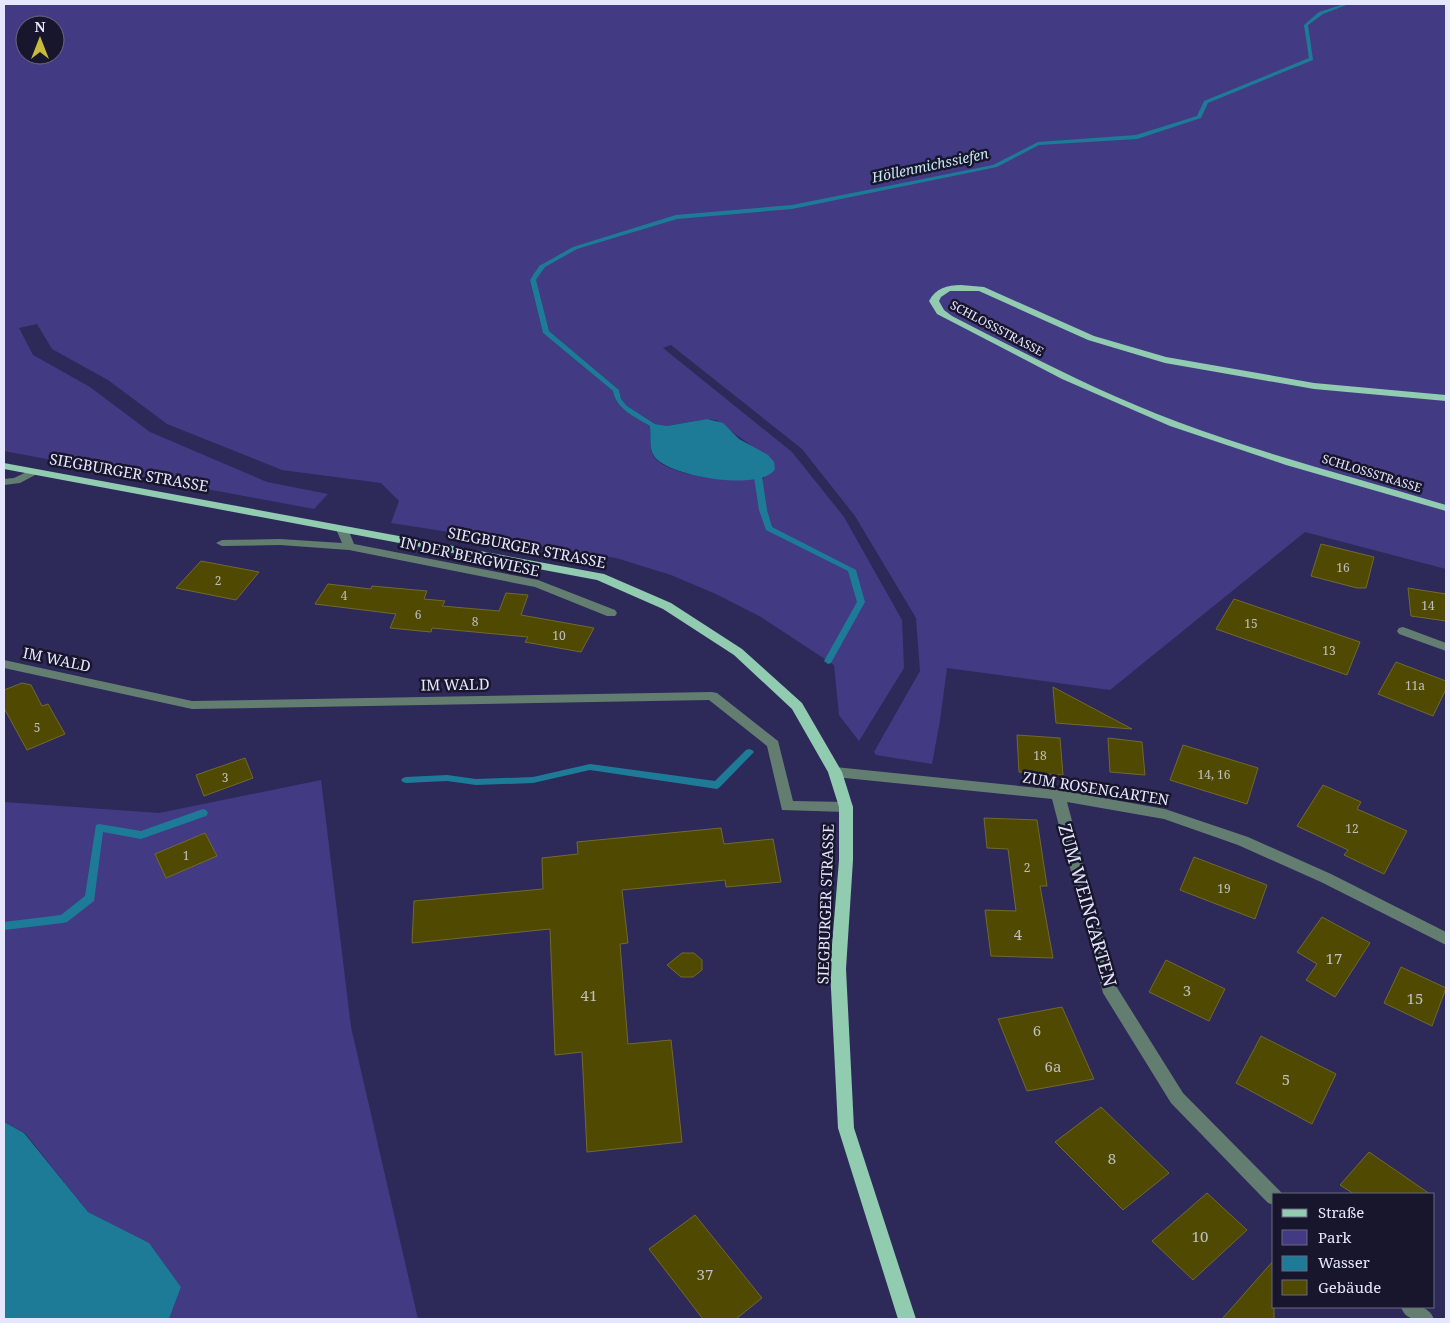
<svg xmlns="http://www.w3.org/2000/svg" width="1450" height="1323" font-family="'Noto Serif',serif">
  <rect width="100%" height="100%" fill="#2d2a5a"/>
  <!-- green -->
  <path fill="#423b84" fill-rule="evenodd" d="M4,4h1442v565l-141,-37 -195,158 -163,-22 -7,52 -8,44 -56,-9 -2,-3 46,-81 -4,-53 -61,-102 -53,-67 -131,-104 -8,3 129,104 52,65 58,103 2,48 -45,73 -20,-26 -5,-50 -73,-48 -45,-23 -45,-19 -55,-17 -225,-35 8,-22 -18,-18 -99,-13 -115,-46 -59,-44 -56,-31 -15,-25 -18,4 14,27 57,32 60,45 117,50 61,12 -14,15 -310,-58zM25,25h30v30h-30zM545,266l-10,14 14,51 70,59 2,9 6,7 28,18 12,2 40,-7 9,1 33,24 15,35c-25,2 -93,0 -110,-22 -5,-8 -3,-21 -4,-31 -14,-9 -34,-17 -37,-35l-70,-58 -13,-53z
    M321,780l30,247 67,292h-249l12,-32 -32,-43 -61,-32 -63,-79 -21,-11v-320l155,11z"/>
  <!-- water -->
  <path fill="#1d7b98" d="M540,265l5,1 -9,14 13,51 70,59 2,9 6,7 28,18 12,2 40,-7 16,4 16,16 29,16 6,7 1,7c-13,23 -107,8 -121,-13 -5,-7 -3,-20 -4,-30 -15,-9 -34,-17 -37,-35l-70,-58 -13,-53z
    M4,1122l20,11 64,79 61,31 32,44 -12,32h-165z"/>
  <g fill="none" stroke-linecap="round" stroke-linejoin="round">
    <!-- stream -->
    <path fill="#1d7b98" fill-rule="evenodd" d="M1344,4h5l-26,10 -15,11 5,35 -105,43 -7,15 -64,21 -98,6 -42,22 -205,42 -115,10 -100,30 -32,18 -7,9 -5,-1 8,-10 32,-18 103,-32 116,-10 201,-40 45,-23 98,-7 61,-19 7,-15 105,-43 -5,-33 15,-13z
      M747,470h6l9,6 5,34 5,17 84,43 9,32 -34,61 -3,1 -4,-3 33,-59 -9,-31 -82,-41 -7,-20 -5,-33 -8,-5z
      M749,749l3,1 2,2 -2,2 -32,33 -3,2 -127,-19 -57,13 -57,2 -29,-4 -41,2 -3,-1 -2,-2 2,-2 3,-1 41,-2 29,4 57,-2 57,-13 125,17 31,-31z
      M203,809l3,1 2,3 -2,3 -65,23 -38,-7 -9,69 -27,21 -4,1 -59,7v-8l57,-7 24,-19 11,-71 3,-1 42,7z"/>
  </g>
  <!-- building -->
  <path fill="#504901" stroke="#706a2b" d="M1321,544l53,13 -8,31h-9l-46,-12z
    M201,561l58,11 -23,28 -60,-12z
    M328,584l43,5 1,-3 55,5 -3,8 21,2 -3,5 57,5 7,-18 22,2 -7,20 73,13 -13,24 -56,-10 3,-5 -96,-9 -1,4 -41,-4 6,-14 -81,-10z
    M1408,588l38,6v27l-35,-5z
    M1234,599l126,43 -13,33 -131,-46z
    M1396,662l50,19v8l-13,27 -55,-22z
    M22,683l9,2 11,21 6,-2 17,30 -38,16 -23,-42v-18z
    M1053,687l79,42 -76,-6z
    M1017,735l43,3 3,37 -44,-3z
    M1108,738l34,4 3,33 -35,-3z
    M1183,745l75,23 -11,36 -77,-24z
    M245,758l8,20 -49,18 -8,-21z
    M1323,785l38,17 -4,7 50,22 -23,43 -40,-19 4,-5 -51,-24z
    M984,818l53,2 10,66h-7l13,72 -62,-2 -6,-46 31,1 -8,-62 -21,-1z
    M721,828l3,16 49,-5 8,43 -55,5 -1,-7 -103,10 6,53 -8,1 8,100 43,-4 11,102 -95,10 -5,-100 -27,3 -5,-126 -138,14 2,-42 129,-12 -1,-31 36,-4 -1,-12z
    M205,833l12,23 -51,22 -11,-24z
    M1194,857l73,28 -12,34 -75,-29z
    M1322,917l48,26 -35,54 -29,-17 11,-16 -20,-12z
    M682,953h12l8,7v10l-9,7h-12l-14,-12z
    M1166,960l59,29 -16,32 -60,-29z
    M1401,967l45,21 -14,38 -48,-23z
    M1062,1007l32,72 -67,12 -29,-72z
    M1261,1036l75,38 -24,50 -76,-41z
    M1101,1107l68,66 -46,37 -68,-68z
    M1369,1152l61,42h-76l-14,-9z
    M1207,1193l40,37 -54,50 -41,-39z
    M695,1215l67,83 -26,21h-33l-54,-70z
    M1274,1260v59h-52z"/>
  <g fill="none" stroke-linecap="round" stroke-linejoin="round">
    <!-- minor -->
    <path fill="#637e71" fill-rule="evenodd" d="M33,469l4,1 1,2 -1,2 -17,9 -16,2v-6l10,-1z
      M342,526l6,3 6,15 184,36 77,30 2,3 -2,3h-8l-72,-29 -186,-37 -69,-5 -58,1 -6,-3 6,-3 58,-1 62,4 -6,-14z
      M1403,627l43,16v8l-47,-17 -2,-3 2,-3z
      M4,660l188,41 520,-9 5,1 61,48 15,60 53,1 5,1 2,4 -2,4 -5,1 -64,-2 -15,-64 -58,-46 -517,9 -188,-41z
      M835,767l223,23 107,19 83,28 83,37 115,58v13l-125,-63 -83,-37 -74,-26 -97,-17 49,184 67,107 97,98 2,3h-8v11l-6,-2 -97,-100 -68,-110 -51,-194 -217,-22 -5,-2 -2,-3 2,-3z
      M1401,1307c14,0 27,-3 33,12 -14,1 -28,3 -33,-12z"/>
    <!-- major -->
    <path fill="#91cbb0" fill-rule="evenodd" d="M961,285l23,2 110,49 72,21 148,26 132,12v6l-132,-12 -149,-26 -77,-23 -109,-49h-29l-9,6 -2,4 5,9 8,6c74,38 148,77 226,106 88,33 179,56 268,83v6l-160,-46 -116,-39 -108,-47 -125,-65 -8,-13c7,-13 18,-16 32,-16z
      M4,463l600,111 67,29 71,46 60,54 40,69 11,35v53l-7,109 8,159 62,191h-18l-60,-191 -8,-159 9,-109v-53l-11,-35 -36,-63 -58,-54 -71,-46 -66,-29 -593,-111z"/>
  </g>
  <g text-anchor="middle" dominant-baseline="central" stroke-width="5" stroke-linejoin="round" paint-order="stroke">
    <!-- far-street labels -->
    <g font-size="12" fill="#e5e6ff" stroke="#17162c">
      <text transform="translate(997 328) rotate(28)">SCHLOSSSTRASSE</text>
      <text transform="translate(1372 473) rotate(17)">SCHLOSSSTRASSE</text>
    </g>
    <!-- number labels -->
    <g font-size="12" fill="#c0bfc0">
      <text x="1343" y="567">16</text>
      <text x="218" y="580">2</text>
      <text x="344" y="595">4</text>
      <text x="1428" y="605">14</text>
      <text x="418" y="614">6</text>
      <text x="475" y="621">8</text>
      <text x="1251" y="623">15</text>
      <text x="559" y="635">10</text>
      <text x="1329" y="650">13</text>
      <text x="1415" y="685">11a</text>
      <text x="37" y="727">5</text>
      <text x="1040" y="755">18</text>
      <text x="1214" y="774">14, 16</text>
      <text x="225" y="777">3</text>
      <text x="1352" y="828">12</text>
      <text x="186" y="855">1</text>
      <text x="1027" y="867">2</text>
      <text x="1224" y="888">19</text>
    </g>
    <!-- far-water labels -->
    <g font-size="14" font-style="italic" fill="#c7e7f3" stroke="#17162c">
      <text transform="translate(930 165) rotate(-12)">Höllenmichssiefen</text>
    </g>
    <!-- street labels -->
    <g font-size="15" fill="#e5e6ff" stroke="#17162c">
      <text transform="translate(129 472) rotate(10)">SIEGBURGER STRASSE</text>
      <text transform="translate(527 547) rotate(11)">SIEGBURGER STRASSE</text>
      <text transform="translate(470 556) rotate(12)">IN DER BERGWIESE</text>
      <text transform="translate(57 659) rotate(12)">IM WALD</text>
      <text transform="translate(455 684) rotate(-1)">IM WALD</text>
      <text transform="translate(1096 788) rotate(9)">ZUM ROSENGARTEN</text>
      <text transform="translate(825 904) rotate(-88)">SIEGBURGER STRASSE</text>
    </g>
    <!-- near-number labels -->
    <g font-size="15" fill="#c0bfc0">
      <text x="1018" y="934">4</text>
      <text x="1334" y="958">17</text>
      <text x="1187" y="990">3</text>
      <text x="589" y="995">41</text>
      <text x="1415" y="998">15</text>
      <text x="1037" y="1030">6</text>
      <text x="1053" y="1066">6a</text>
      <text x="1286" y="1079">5</text>
      <text x="1112" y="1158">8</text>
      <text x="1200" y="1236">10</text>
      <text x="705" y="1274">37</text>
    </g>
    <!-- near-street labels -->
    <g font-size="18" fill="#e5e6ff" stroke="#17162c">
      <text transform="translate(1088 905) rotate(74)">ZUM WEINGARTEN</text>
    </g>
  </g>
  <!-- border -->
  <rect width="1450" height="1323" fill="none" stroke="#e5e6ff" stroke-width="10"/>
  <!-- legend -->
  <rect x="1272" y="1193" width="162" height="115" fill="#17162c" stroke="#696980"/>
  <rect x="1282" y="1209" width="25" height="8" fill="#91cbb0" stroke="#696980"/>
  <text x="1318" y="1218" font-size="15" fill="#e5e6ff">Straße</text>
  <rect x="1282" y="1230" width="25" height="15" fill="#423b84" stroke="#696980"/>
  <text x="1318" y="1243" font-size="15" fill="#e5e6ff">Park</text>
  <rect x="1282" y="1256" width="25" height="15" fill="#1d7b98" stroke="#696980"/>
  <text x="1318" y="1268" font-size="15" fill="#e5e6ff">Wasser</text>
  <rect x="1282" y="1280" width="25" height="15" fill="#504901" stroke="#696980"/>
  <text x="1318" y="1293" font-size="15" fill="#e5e6ff">Gebäude</text>
  <!-- north arrow -->
  <g transform="translate(40 40)"><circle r="24" fill="#17162c" stroke="#696980"/>
  <path d="M0-4L9 19L0 12L-9 19Z" fill="#c7bb3b"/>
  <text y="-8" font-size="14" font-weight="bold" text-anchor="middle" fill="#e5e6ff">N</text>
  </g>
</svg>
